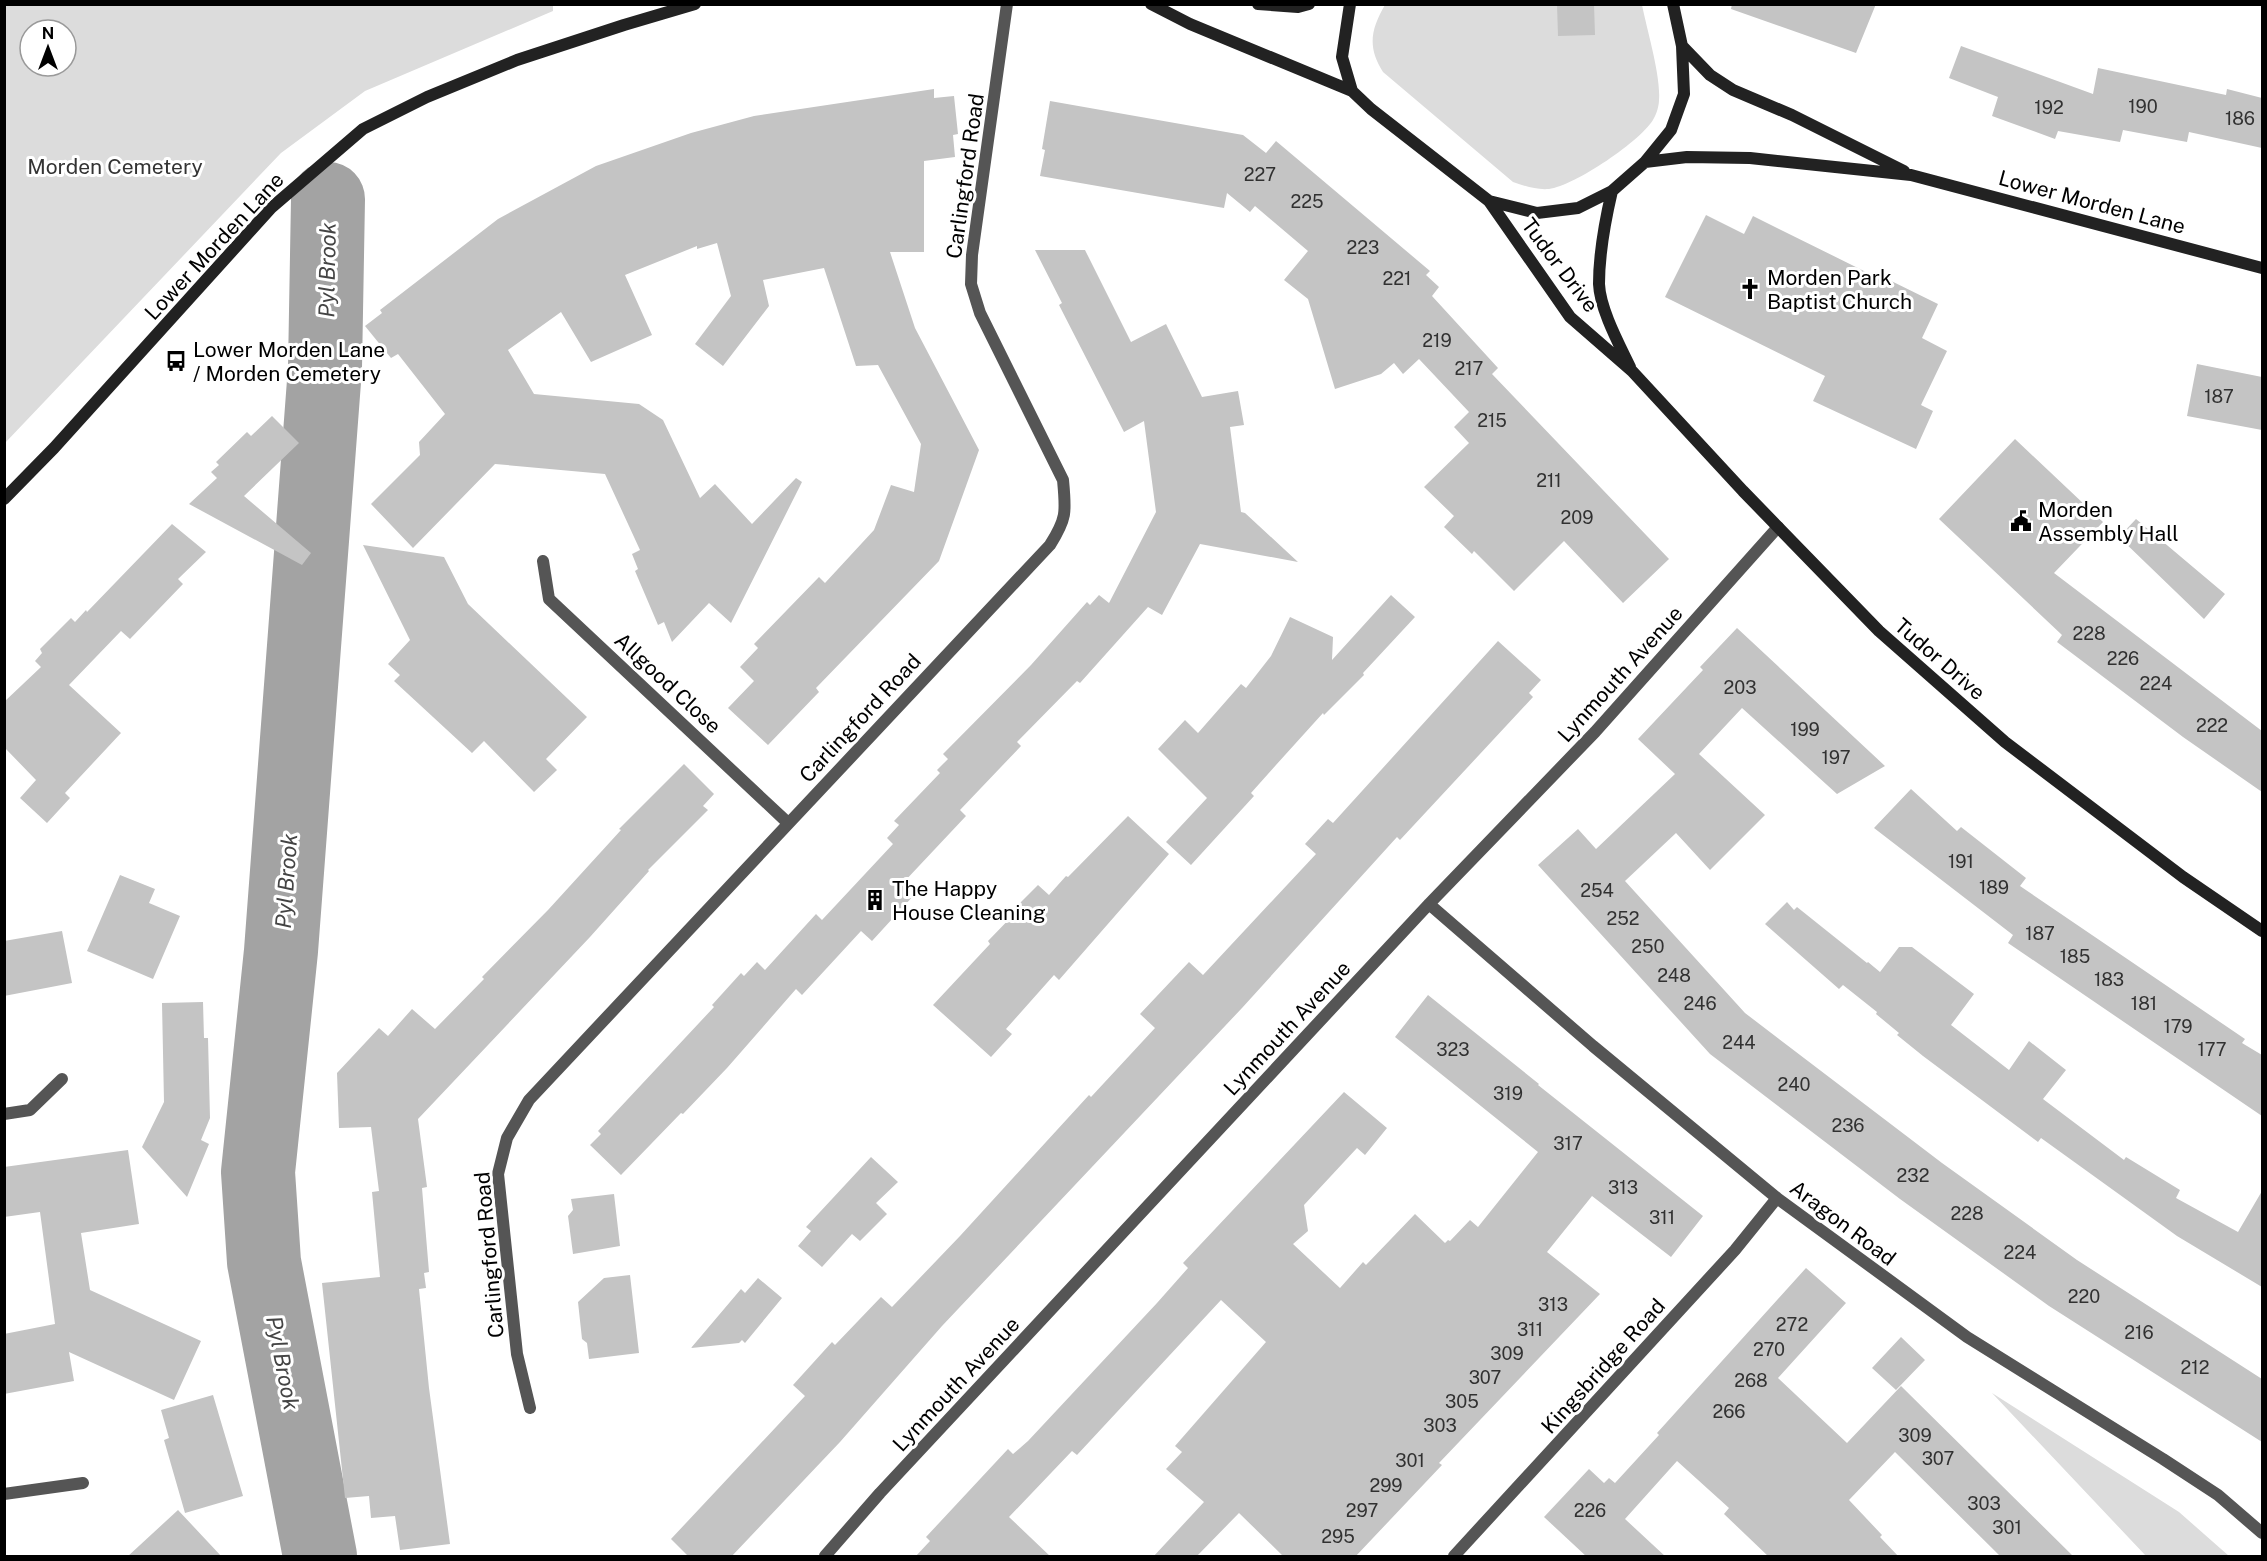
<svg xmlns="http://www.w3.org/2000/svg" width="2267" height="1561" font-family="'Public Sans',sans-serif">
  <rect width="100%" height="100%" fill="#fff"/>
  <!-- green -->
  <path fill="#dcdcdc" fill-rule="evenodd" d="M5,4h548v7l-188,80 -84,62 -276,290zM30,30h36v36h-36z
    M1385,5h257c5,25 19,71 17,95 0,5 -2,13 -5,18 -11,22 -80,68 -105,71 -13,1 -24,-3 -36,-7l-130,-110c-16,-25 -12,-43 2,-67z
    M1992,1393l187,119 50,44h-83z"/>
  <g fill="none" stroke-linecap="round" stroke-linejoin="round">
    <!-- river -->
    <path stroke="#a3a3a3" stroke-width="74" d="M320,1556l-56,-294 -6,-90 23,-221 44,-583 3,-169"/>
  </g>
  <!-- building -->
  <path fill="#c4c4c4" d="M1557,4h37l1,31 -37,1z
    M1732,4h144l-20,49 -125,-44z
    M1961,46l132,48 5,-26 128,27 1,-6 35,9v50l-73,-16 -2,10 -64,-12 -3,12 -62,-11 -3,8 -63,-23 6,-19 -49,-19z
    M934,89v9l20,-2 4,38 -5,1 2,22 -31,4v91h-34l25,76 64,122 -40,111 -123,127 3,4 -51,53 -40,-37 26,-27 -14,-14 18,-19 -4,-4 65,-67 6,6 49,-53 17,-45 23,7 7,-48 -43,-79 -22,1 -32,-98 -61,12 6,26 -46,60 -28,-22 36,-48 -14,-53 -20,6v-3l-72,29 27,60 -61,27 -30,-50 -53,38 26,44 105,10 24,16 37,78 15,-14 37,40 44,-46 6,4 -71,141 -22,-20 -37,39 -8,-20 -6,3 -23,-54 3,-2 -6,-15 8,-4 -35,-76 -110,-10 -82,84 -42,-44 49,-49 -1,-13 26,-28 -47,-60 -7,4 -26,-32 17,-13 -2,-3 118,-91 98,-53 95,-33 63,-17z
    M1050,101l193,34 23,18 10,-12 154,130 -4,4 13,12 -7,9 66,72 -6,6 177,185 -46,44 -59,-62 -50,50 -40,-40 -2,3 -28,-27 10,-11 -30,-29 45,-44 -15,-16 15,-15 -50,-53 -16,15 -9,-11 -13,11 -46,15 -27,-90 -24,-19 24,-29 -53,-45 -5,6 -23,-19 -3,15 -184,-32 5,-26 -3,-1z
    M1706,215l38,19 9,-18 121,60 1,-3 63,31 -16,34 25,13 -26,54 12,6 -17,38 -103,-48 12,-25 -160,-79z
    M1035,250h50l46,92 35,-18 36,73 36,-6 6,34 -14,2 11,85 4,1 53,49 -98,-18 -38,71 -14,-8 -68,76 -3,-2 -60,61 4,4 -61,64 6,6 -63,67 12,11 -43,47 -11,-10 -59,64 -6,-6 -69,79 -44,46 -2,-1 -60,62 -31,-30 11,-11 -3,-3 116,-124 -2,-2 29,-32 3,3 13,-14 8,8 51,-56 6,6 71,-76 -6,-6 12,-13 -5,-4 46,-48 -3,-3 11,-11 -5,-5 88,-89 56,-63 3,3 9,-10 10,8 47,-91 -12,-91 -20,11 -65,-127 3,-2z
    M2197,364l65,13v53l-75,-14z
    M272,416l27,27 -55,53 67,57 -9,12 -113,-61 28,-26 -6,-6 8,-7 -3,-3 31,-30 4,4z
    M2015,439l88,83 -49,51 208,158v61l-79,-55 -126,-95 5,-7 -123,-116z
    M2136,519l89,75 -21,25 -85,-82z
    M172,524l34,28 -28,27 5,5 -53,55 -9,-8 -52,54 52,48 -56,60 5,5 -23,25 -27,-25 16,-18 -32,-33v-45l37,-35 -6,-6 7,-8 -2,-4 31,-31 4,4 11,-12 1,2z
    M363,545l81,12 24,47 119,113 -41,42 11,11 -23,22 -50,-51 -12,12 -78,-72 6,-6 -12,-11 22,-24z
    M1391,595l24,22 -52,56 1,2 -40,40 -1,-2 -47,52 -25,28 3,3 -63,69 -25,-23 41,-44 -49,-49 27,-29 13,13 43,-49 5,4 25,-32 19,-39 43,20 -1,23z
    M1737,628l148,138 -48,28 -95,-86 -43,46 66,61 -55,55 -34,-37 -51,48 120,132 197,150 135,97 185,119v63l-213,-136 -149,-107 -190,-145 -172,-189 40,-36 18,20 79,-75 -37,-35 65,-69 -3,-3z
    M1498,641l43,39 -12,13 4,4 -133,143 -3,-3 -155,171 -300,318 -102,116 -109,115h-42l-18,-18 134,-143 -12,-11 39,-43 3,3 46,-48 11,10 68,-71 129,-141 2,2 64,-69 -15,-14 49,-52 14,13 113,-121 -11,-10 23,-25 5,4z
    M684,764l30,30 -11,12 5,4 -60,60 1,1 -59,66 -172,182 9,68 -5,1 7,84 -5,1 2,15 -7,1 10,99 21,156 -50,6 -5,-34 -24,2 -2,-22 -24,2 -23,-215 58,-6 -8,-85 7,-1 -8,-64 -32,1 -2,-55 42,-45 9,8 24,-27 23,20 49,-50 -2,-2 66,-67 73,-80 -2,-1z
    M1911,789l46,42 4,-4 65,51 -6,8 225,153 -3,4 20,12v61l-254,-173 5,-8 -139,-107z
    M1128,816l41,38 -110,126 -5,-5 -48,54 6,5 -21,23 -58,-52 57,-61 -2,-3 31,-32 -3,-2 22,-22 11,10 17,-19 2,1z
    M120,875l35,14 -6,14 31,13 -27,63 -66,-28z
    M1787,902l7,8 3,-3 70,56 1,-1 12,10 19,-25h13l62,47 -23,31 58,45 20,-29 37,29 -23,29 81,61 2,-3 54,33 -4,8 62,34 24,-41v96l-85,-51 -136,-98 -3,4 -115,-86 -26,-21 2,-2 -23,-19 1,-2 -34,-27 -4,4 -74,-65z
    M62,931l10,52 -68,13v-55z
    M1428,995l111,89 -1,1 165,131 -32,41 -79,-61 -45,56 53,42 -161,169 3,2 -87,92h-71l-45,-44 -43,44h-43l51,-55 -38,-33 16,-17 -7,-6 91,-104 -45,-42 -144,155 -5,-4 -63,66 42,40h-136l15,-16 -4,-4 82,-88 5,5 15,-13 129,-138 31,-35 -5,-5 161,-171 43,36 -22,27 -8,-7 -53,57 4,26 -15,13 47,44 23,-26 3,3 49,-51 30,29 3,-3 2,1 20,-21 8,7 60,-75 -143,-115z
    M203,1002l1,36h4l2,80 -9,22 8,4 -22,53 -45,-50 22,-45 -2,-99z
    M128,1150l11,74 -58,9 9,57 111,51 -27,59 -105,-48 5,29 -70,13v-60l51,-10 -15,-112 -36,5v-50z
    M871,1157l27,25 -22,21 11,11 -27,27 -8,-7 -30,33 -24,-21 13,-15 -5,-4z
    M614,1194l6,52 -47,8 -5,-38 5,-6 -2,-11z
    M1806,1268l40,35 -68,75 69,65 54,-57 173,171h-73l-106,-105 -46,48 33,35 -2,2 19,20h-130l-45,-43 5,-6 -52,-47 -52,58 41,38h-79l-43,-40 45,-48 15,14 5,-5 6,5 44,-48 -2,-2z
    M630,1275l9,78 -50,6 -2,-16 -5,-4 -4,-37 26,-24z
    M758,1278l24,20 -37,45 -3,-3 -3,3 -48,5 50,-59 4,4z
    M1901,1337l24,23 -29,30 -24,-22z
    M213,1395l30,101 -58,17 -21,-73 5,-2 -8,-28z
    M178,1510l44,47h-95z"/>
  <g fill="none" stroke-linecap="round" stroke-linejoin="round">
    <!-- street -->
    <path stroke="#555" stroke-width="12" d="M543,561l6,38 239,224
      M1429,904l164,142 184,152 190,139 196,122 55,36 44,38
      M4,1114l26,-4 32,-31
      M530,1408l-13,-54 -19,-180 9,-36 22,-38 521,-555c17,-27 16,-33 13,-65l-83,-167 -9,-29 1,-29 35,-251
      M4,1494l79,-11
      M825,1556l55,-63 549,-589 166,-172 183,-205
      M1454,1556l281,-306 42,-52"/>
    <!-- secondary -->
    <path stroke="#222" stroke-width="12" d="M1151,4l39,20 162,67
      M1258,4l40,3 11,-3
      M1350,4l-8,53 10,34 19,18 118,92 48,12 41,-5 34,-17 33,-29 26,-32 13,-36 -2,-48 -9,-42
      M1682,46l28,29 23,15 59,25 112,56
      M1645,162l42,-5 63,1 161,17 351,93
      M1612,191c-7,30 -13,62 -13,93 1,25 20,60 31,83
      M1489,201l81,116 62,54 111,120 136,140 126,111 178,135 79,54
      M4,499l50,-51 217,-240 92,-79 64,-32 90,-37 107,-35 71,-21"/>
  </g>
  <!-- icons -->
  <defs>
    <symbol id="church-bare" viewBox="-9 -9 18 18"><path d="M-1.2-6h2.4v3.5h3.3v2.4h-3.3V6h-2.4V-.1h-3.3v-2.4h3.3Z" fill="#000" stroke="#fff" stroke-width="2.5" paint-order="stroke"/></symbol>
    <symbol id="bus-bare" viewBox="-9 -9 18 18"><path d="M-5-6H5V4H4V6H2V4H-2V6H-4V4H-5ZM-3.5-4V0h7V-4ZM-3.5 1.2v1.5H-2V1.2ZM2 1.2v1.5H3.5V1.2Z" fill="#000" stroke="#fff" stroke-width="2.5" paint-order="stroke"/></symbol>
    <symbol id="civic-bare" viewBox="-9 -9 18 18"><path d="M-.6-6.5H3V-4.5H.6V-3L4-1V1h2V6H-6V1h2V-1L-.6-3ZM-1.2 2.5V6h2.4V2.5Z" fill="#000" stroke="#fff" stroke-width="2.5" paint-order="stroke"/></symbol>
    <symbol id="building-bare" viewBox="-9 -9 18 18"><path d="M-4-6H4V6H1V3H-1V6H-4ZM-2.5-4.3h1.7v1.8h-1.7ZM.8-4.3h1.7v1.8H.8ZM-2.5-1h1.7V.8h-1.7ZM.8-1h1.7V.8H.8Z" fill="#000" stroke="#fff" stroke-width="2.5" paint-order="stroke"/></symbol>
  </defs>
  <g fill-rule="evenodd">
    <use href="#church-bare" x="1735" y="274" width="30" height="30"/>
    <use href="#bus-bare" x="161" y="346" width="30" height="30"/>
    <use href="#civic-bare" x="2006" y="506" width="30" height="30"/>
    <use href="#building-bare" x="860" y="885" width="30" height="30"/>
  </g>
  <g text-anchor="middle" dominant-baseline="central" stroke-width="6" stroke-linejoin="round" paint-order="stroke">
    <!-- number labels -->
    <g font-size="18" fill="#313131">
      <text x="2143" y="106">190</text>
      <text x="2049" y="107">192</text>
      <text x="2240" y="118">186</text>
      <text x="1260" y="174">227</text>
      <text x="1307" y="201">225</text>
      <text x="1363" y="247">223</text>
      <text x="1397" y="278">221</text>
      <text x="1437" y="340">219</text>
      <text x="1469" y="368">217</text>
      <text x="2219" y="396">187</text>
      <text x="1492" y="420">215</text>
      <text x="1549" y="480">211</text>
      <text x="1577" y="517">209</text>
      <text x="2089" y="633">228</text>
      <text x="2123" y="658">226</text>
      <text x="2156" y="683">224</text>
      <text x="1740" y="687">203</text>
      <text x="2212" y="725">222</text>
      <text x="1805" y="729">199</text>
      <text x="1836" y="757">197</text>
      <text x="1961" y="861">191</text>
      <text x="1994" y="887">189</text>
      <text x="1597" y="890">254</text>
      <text x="1623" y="918">252</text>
      <text x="2040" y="933">187</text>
      <text x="1648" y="946">250</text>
      <text x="2075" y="956">185</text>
      <text x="1674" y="975">248</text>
      <text x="2109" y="979">183</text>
      <text x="1700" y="1003">246</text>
      <text x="2144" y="1003">181</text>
      <text x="2178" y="1026">179</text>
      <text x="1739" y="1042">244</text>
      <text x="1453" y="1049">323</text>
      <text x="2212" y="1049">177</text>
      <text x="1794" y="1084">240</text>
      <text x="1508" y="1093">319</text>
      <text x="1848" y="1125">236</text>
      <text x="1568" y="1143">317</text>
      <text x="1913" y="1175">232</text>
      <text x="1623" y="1187">313</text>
      <text x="1967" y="1213">228</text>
      <text x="1662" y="1217">311</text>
      <text x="2020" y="1252">224</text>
      <text x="2084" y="1296">220</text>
      <text x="1553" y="1304">313</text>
      <text x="1792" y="1324">272</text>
      <text x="1530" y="1329">311</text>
      <text x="2139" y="1332">216</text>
      <text x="1769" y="1349">270</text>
      <text x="1507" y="1353">309</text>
      <text x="2195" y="1367">212</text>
      <text x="1485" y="1377">307</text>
      <text x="1751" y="1380">268</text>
      <text x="1462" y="1401">305</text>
      <text x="1729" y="1411">266</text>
      <text x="1440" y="1425">303</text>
      <text x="1915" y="1435">309</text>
      <text x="1938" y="1458">307</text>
      <text x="1410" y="1460">301</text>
      <text x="1386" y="1485">299</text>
      <text x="1984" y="1503">303</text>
      <text x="1362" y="1510">297</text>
      <text x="1590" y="1510">226</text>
      <text x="2007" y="1527">301</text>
      <text x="1338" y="1536">295</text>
    </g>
    <!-- park labels -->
    <g font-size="21" fill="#333" stroke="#fff">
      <text x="115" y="166">Morden Cemetery</text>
    </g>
    <!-- street labels -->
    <g font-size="21" fill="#000" stroke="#fff">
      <text transform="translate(965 176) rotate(-82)">Carlingford Road</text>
      <text transform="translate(2092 202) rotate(15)">Lower Morden Lane</text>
      <text transform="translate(214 246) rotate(-47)">Lower Morden Lane</text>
      <text transform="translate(1560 265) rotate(53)">Tudor Drive</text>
      <text transform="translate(1940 659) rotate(41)">Tudor Drive</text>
      <text transform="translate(1620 674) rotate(-48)">Lynmouth Avenue</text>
      <text transform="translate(668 683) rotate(43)">Allgood Close</text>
      <text transform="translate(860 718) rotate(-47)">Carlingford Road</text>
      <text transform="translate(1287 1028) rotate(-47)">Lynmouth Avenue</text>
      <text transform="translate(1843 1223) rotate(37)">Aragon Road</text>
      <text transform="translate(489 1255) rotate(-95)">Carlingford Road</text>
      <text transform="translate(1603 1366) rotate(-48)">Kingsbridge Road</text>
      <text transform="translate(956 1384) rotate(-47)">Lynmouth Avenue</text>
    </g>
    <!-- poi labels -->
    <g font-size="21" fill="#000" stroke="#fff" text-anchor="start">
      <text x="1767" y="277">Morden Park<tspan x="1767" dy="24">Baptist Church</tspan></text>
      <text x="193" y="349">Lower Morden Lane<tspan x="193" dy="24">/ Morden Cemetery</tspan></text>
      <text x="2038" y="509">Morden<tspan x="2038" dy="24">Assembly Hall</tspan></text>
      <text x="892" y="888">The Happy<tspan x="892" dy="24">House Cleaning</tspan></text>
    </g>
    <!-- water labels -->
    <g font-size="22" font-style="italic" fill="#444" stroke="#fff">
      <text transform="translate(327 270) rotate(-89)">Pyl Brook</text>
      <text transform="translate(286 881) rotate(-86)">Pyl Brook</text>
      <text transform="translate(283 1363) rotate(79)">Pyl Brook</text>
    </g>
  </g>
  <!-- border -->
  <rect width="2267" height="1561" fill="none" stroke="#000000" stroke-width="12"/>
  <!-- north arrow -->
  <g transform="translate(48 48)"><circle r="28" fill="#ffffff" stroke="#999999" stroke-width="1.5"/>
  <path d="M0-4.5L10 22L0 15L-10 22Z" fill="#000000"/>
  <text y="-9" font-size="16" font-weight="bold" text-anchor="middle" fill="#000000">N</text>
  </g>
</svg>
